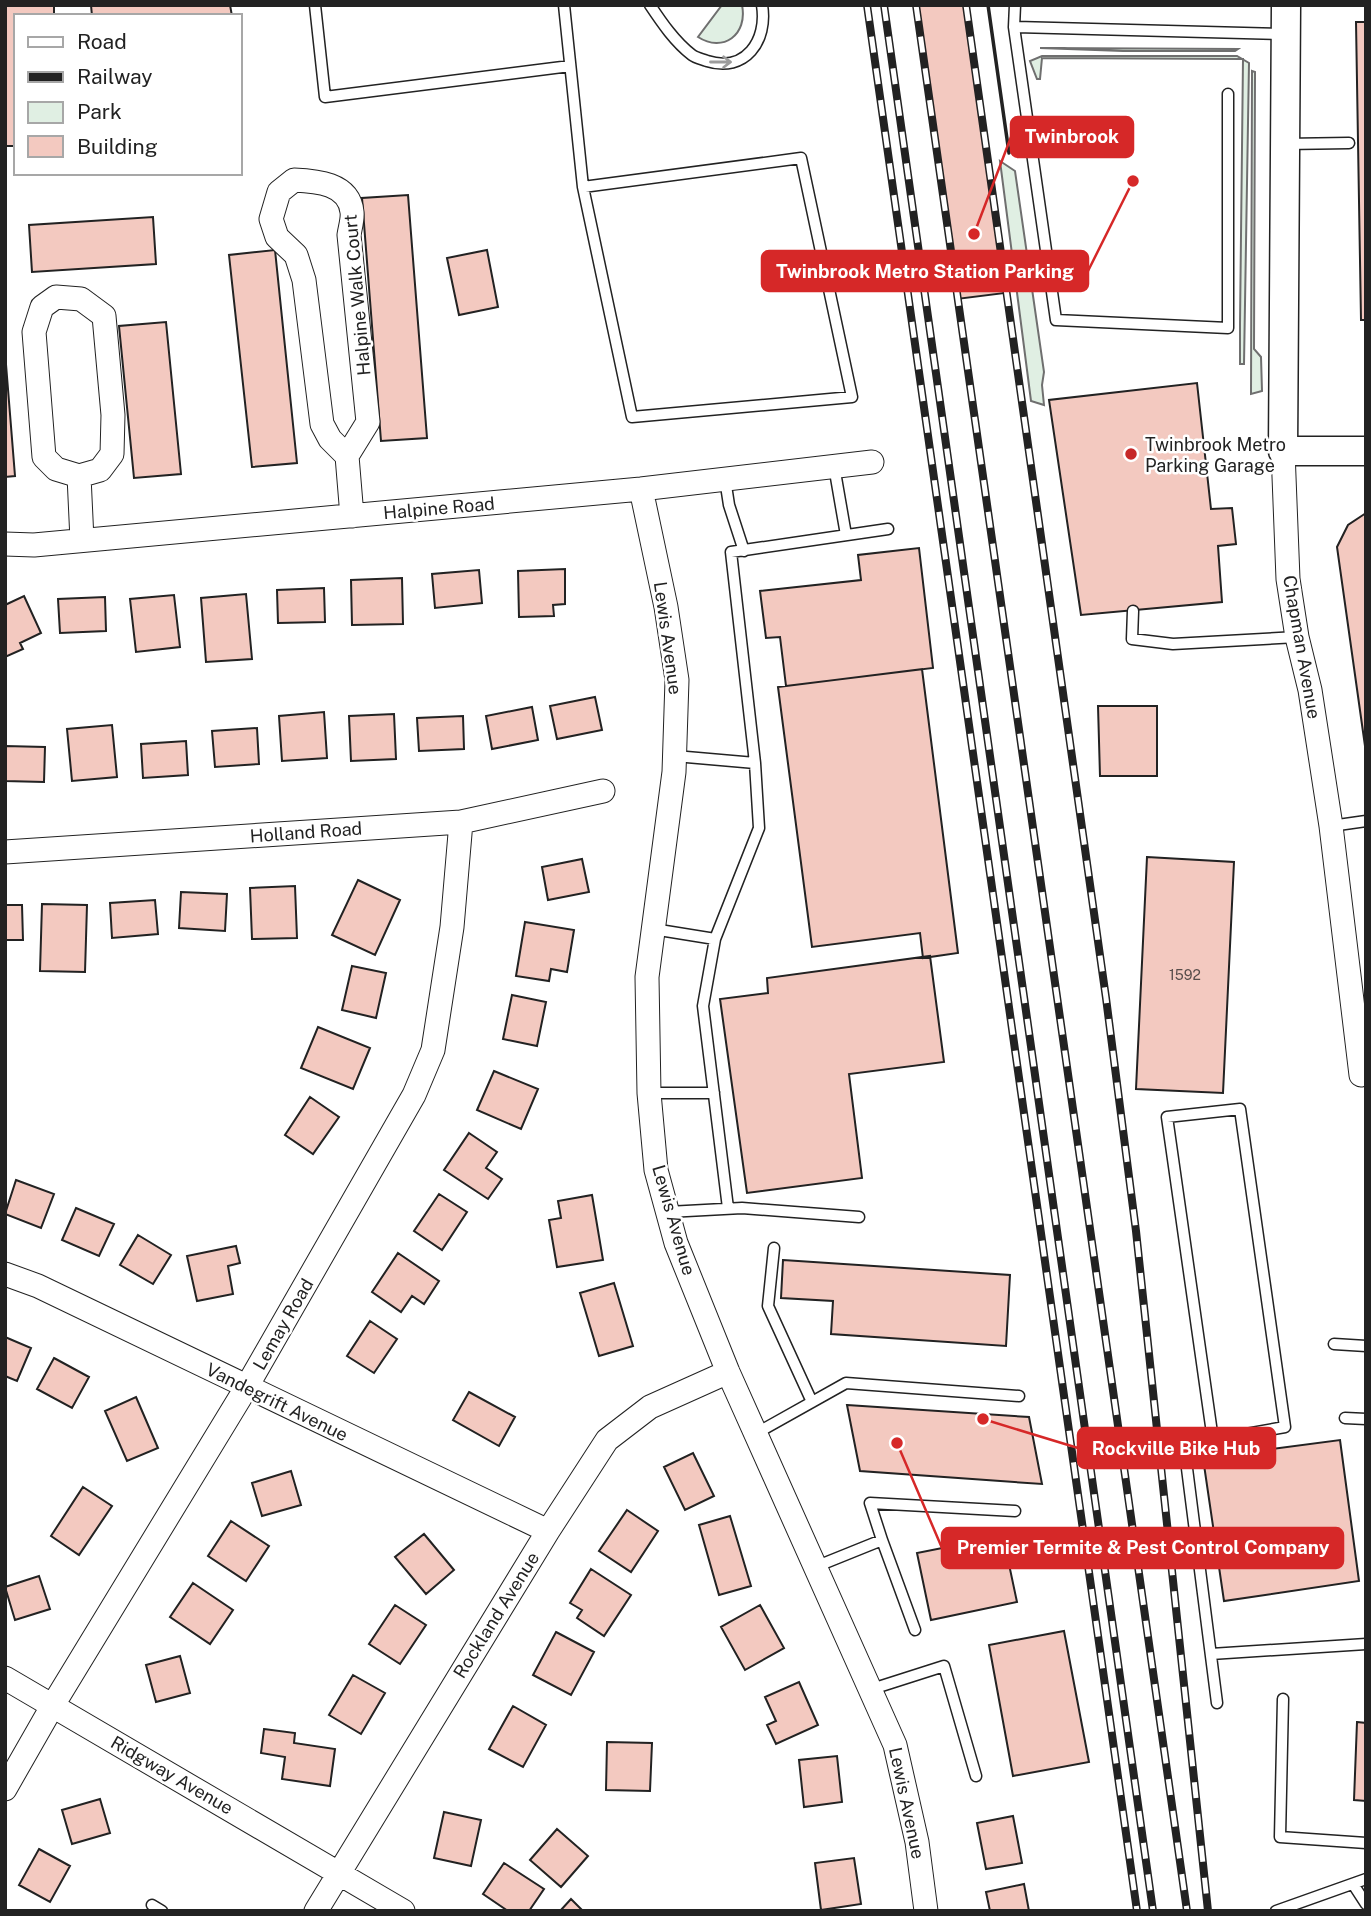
<svg xmlns="http://www.w3.org/2000/svg" width="1371" height="1916" font-family="'Public Sans',sans-serif">
  <rect width="100%" height="100%" fill="#fff"/>
  <!-- green -->
  <path fill="#e0efe3" stroke="#6f6f6f" stroke-width="2" d="M722,5h20c6,30 -19,48 -44,32z
    M1040,48l198,1 -3,2h-112z
    M1042,56h195l12,7 -5,301h-4v-40l3,-265 -201,-1 -2,21h-3l-7,-18z
    M1252,71l3,1 -1,277 7,8 1,34 -11,3z
    M1000,161l15,10 29,201 -2,13 2,20 -13,-4z"/>
  <!-- building -->
  <path fill="#f3c9c0" stroke="#222" stroke-width="2" d="M5,5h49v11h-38v130h-11z
    M91,5h139l2,11h-140z
    M916,5h49l40,288 -48,6z
    M1356,22h10v298h-5z
    M408,195l19,243 -46,3 -19,-243z
    M153,217l3,47 -124,8 -3,-47z
    M275,250l22,213 -45,4 -23,-212z
    M487,250l11,57 -39,8 -12,-57z
    M166,322l15,152 -47,4 -15,-152z
    M5,352l10,124 -10,1z
    M1197,383l14,126 21,-1 4,36 -18,2 4,56 -141,13 -32,-215z
    M1366,513v240l-29,-206 11,-22z
    M919,548l14,120 -147,18 -6,-49 -14,1 -6,-47 101,-11 -3,-25z
    M565,569v35l-12,1 1,11 -35,1 -1,-46z
    M479,570l3,33 -47,5 -3,-34z
    M402,578l1,46 -51,1 -1,-45z
    M324,588l1,34 -47,1 -1,-33z
    M246,594l6,65 -46,3 -5,-64z
    M174,595l6,52 -44,5 -6,-53z
    M24,596l17,37 -21,10 3,6 -18,8v-52z
    M105,597l1,34 -46,2 -2,-34z
    M922,669l36,284 -35,5 -3,-25 -108,14 -34,-260z
    M595,697l7,33 -45,9 -7,-33z
    M1098,706h59v70h-57z
    M532,707l6,33 -46,9 -6,-33z
    M324,712l3,46 -45,3 -3,-45z
    M394,714l2,45 -45,2 -2,-45z
    M463,716l1,33 -45,2 -2,-33z
    M112,725l5,52 -45,4 -5,-52z
    M257,728l2,36 -44,3 -3,-36z
    M186,741l2,34 -45,3 -2,-34z
    M5,746l40,1 -1,35 -39,-1z
    M1147,857l87,5 -11,231 -87,-4z
    M582,859l7,33 -41,8 -6,-33z
    M358,880l42,20 -25,55 -43,-20z
    M295,886l2,52 -45,1 -2,-51z
    M181,892l46,2 -2,37 -46,-3z
    M155,900l3,34 -46,4 -2,-35z
    M42,904l45,1 -2,67 -45,-1z
    M5,905h17l1,35h-18z
    M525,922l49,8 -7,42 -16,-3 -2,12 -33,-5z
    M930,956l14,106 -95,12 13,104 -115,15 -27,-194 48,-6 -1,-15z
    M352,966l34,7 -10,45 -34,-8z
    M512,995l34,7 -9,44 -34,-7z
    M318,1027l52,21 -17,41 -52,-21z
    M494,1071l44,18 -17,40 -44,-19z
    M310,1097l29,20 -26,37 -28,-19z
    M469,1133l28,19 -11,16 16,11 -14,20 -44,-29z
    M16,1180l38,14 -13,34 -36,-14z
    M439,1194l28,18 -25,38 -28,-19z
    M592,1195l11,65 -46,7 -8,-47 12,-2 -3,-17z
    M76,1208l38,16 -15,32 -37,-16z
    M138,1235l33,20 -18,29 -33,-19z
    M236,1246l4,17 -12,3 5,28 -36,7 -10,-45z
    M398,1253l41,28 -15,23 -12,-8 -11,16 -29,-20z
    M783,1260l227,15 -4,71 -175,-12 2,-33 -52,-3z
    M614,1283l19,63 -34,10 -19,-63z
    M370,1321l27,18 -23,34 -27,-17z
    M5,1337l26,11 -14,33 -12,-5z
    M54,1358l35,19 -17,31 -35,-19z
    M469,1392l46,25 -16,29 -46,-26z
    M136,1397l22,51 -31,13 -22,-50z
    M847,1405l182,12 13,67 -182,-13z
    M1340,1440l19,141 -135,20 -21,-143z
    M693,1453l21,43 -29,14 -21,-43z
    M291,1471l10,34 -39,11 -10,-33z
    M83,1487l29,19 -33,49 -28,-19z
    M627,1510l31,21 -27,41 -32,-21z
    M730,1516l21,70 -32,9 -20,-70z
    M231,1521l38,25 -23,35 -38,-25z
    M424,1534l30,36 -28,24 -31,-37z
    M1003,1536l14,66 -86,18 -14,-67z
    M591,1569l40,26 -27,41 -27,-18 5,-8 -12,-7z
    M39,1576l11,33 -35,11 -10,-33z
    M193,1583l40,27 -23,34 -40,-27z
    M395,1605l31,20 -26,39 -31,-20z
    M760,1605l24,43 -39,22 -24,-43z
    M1064,1631l25,131 -76,14 -24,-131z
    M556,1632l38,20 -23,43 -38,-20z
    M180,1656l10,37 -34,9 -10,-37z
    M353,1675l32,18 -24,41 -32,-19z
    M799,1682l19,43 -42,19 -9,-19 9,-4 -11,-24z
    M513,1706l33,19 -23,42 -34,-18z
    M1357,1722l9,1v78l-12,-1z
    M264,1729l31,4 -1,10 41,6 -5,37 -48,-7 3,-22 -24,-4z
    M607,1742l45,1 -2,48 -44,-1z
    M837,1756l5,46 -38,5 -5,-47z
    M100,1799l10,34 -38,11 -10,-34z
    M444,1812l37,8 -10,46 -37,-8z
    M1013,1816l9,47 -36,6 -9,-46z
    M557,1829l31,27 -27,31 -31,-27z
    M39,1849l31,17 -20,36 -31,-17z
    M854,1858l7,46 -40,6 -6,-47z
    M504,1863l40,26 -15,22h-21l-25,-17z
    M1024,1884l5,27h-39l-4,-19z
    M571,1899l12,12h-23z"/>
  <g fill="none" stroke-linecap="round" stroke-linejoin="round">
    <defs>
      <path id="service" d="M315,5l10,92 245,-31
        M564,5l19,182 49,230 220,-20 -51,-239 -218,29
        M650,5c12,18 25,37 42,50 4,3 10,4 15,6 38,12 61,-20 55,-56
        M1015,5l-1,22 42,293 172,8v-234
        M1014,27l270,7
        M1285,144l64,-1
        M834,466l12,69
        M725,479l4,26 15,46
        M1133,611l-1,28 41,5 124,-7
        M675,756l80,7 4,65 -44,111
        M755,763l-24,-211 157,-23
        M1331,826l35,-5
        M653,929l62,10 -12,67 25,202
        M649,1093h65
        M668,1212l74,-4 117,9
        M774,1248l-6,58 44,96
        M1334,1344l32,2
        M1345,1418l21,1
        M755,1434l91,-51 173,13
        M1213,1440l-46,-323 73,-8 45,318 -101,18 33,258
        M882,1540l-12,-37 145,8
        M815,1567l67,-27 33,90
        M1211,1654l155,-10
        M872,1689l72,-23 32,110
        M1283,1699l-3,138 86,6
        M1353,1884l13,20
        M152,1905l10,6
        M1276,1911l90,-32"/>
      <path id="minor" d="M1283,451l5,128 9,58 13,53 21,136 30,249
        M347,456l-17,-17 -8,-15 -18,-144 -8,-25 -19,-18 -6,-18 8,-27 15,-12c22,1 55,3 58,32 1,7 -2,16 -3,23l19,187 -21,34 5,60
        M79,476l-23,-7 -12,-12 -10,-125 8,-25 14,-10 25,2 23,17 9,99 -1,39 -12,16 -21,6 3,64
        M641,489l25,118 11,73 -3,92 -27,205 2,116 7,77 20,73 52,129 167,373 22,97 9,69
        M5,544l29,1 607,-56 231,-27
        M5,852l456,-30 142,-31
        M5,1274l33,12 510,245
        M5,1678l398,233
        M5,1789l48,-84 193,-317 168,-293 19,-45 19,-123 9,-105
        M316,1911l232,-380 59,-91 43,-33 78,-35"/>
      <path id="tertiary" d="M1286,5l-3,446h83"/>
    </defs>
    <!-- service casing -->
    <use href="#service" stroke="#222" stroke-width="13"/>
    <!-- minor casing -->
    <use href="#minor" stroke="#222" stroke-width="25"/>
    <!-- tertiary casing -->
    <use href="#tertiary" stroke="#222" stroke-width="31"/>
    <!-- service -->
    <use href="#service" stroke="#fff" stroke-width="10"/>
    <!-- minor -->
    <use href="#minor" stroke="#fff" stroke-width="23"/>
    <!-- tertiary -->
    <use href="#tertiary" stroke="#fff" stroke-width="28"/>
    <defs>
      <path id="rail" d="M867,5l270,1906
        M884,5l269,1906
        M916,5l271,1906
        M966,5l140,993 30,233 72,680"/>
    </defs>
    <!-- rail casing -->
    <use href="#rail" stroke="#222" stroke-width="8"/>
    <!-- rail -->
    <use href="#rail" stroke="#fff" stroke-width="5" stroke-dasharray="16" stroke-linecap="butt"/>
    <!-- wall -->
    <path stroke="#222" stroke-width="3.5" d="M988,5l21,148"/>
  </g>
  <!-- one-way arrows -->
  <defs><path id="oneway-shaft" d="M-6 0H5M1.5-3L5.5 0L1.5 3" fill="none" stroke-width="1.6" stroke-linecap="round" stroke-linejoin="round" transform="scale(1.75)"/></defs>
  <use stroke="#9c9c9c" href="#oneway-shaft" transform="translate(721 62)"/>
  <!-- markers -->
  <circle fill="#c62828" stroke="#fff" stroke-width="2.5" cx="1131" cy="454" r="7"/>
  <g text-anchor="middle" dominant-baseline="central" stroke-width="5" stroke-linejoin="round" paint-order="stroke">
    <!-- number labels -->
    <g font-size="14" fill="#564c4a">
      <text x="1185" y="975">1592</text>
    </g>
    <!-- street labels -->
    <g font-size="18" fill="#222" stroke="#fff">
      <text transform="translate(357 295) rotate(-95)">Halpine Walk Court</text>
      <text transform="translate(439 508) rotate(-5)">Halpine Road</text>
      <text transform="translate(668 638) rotate(82)">Lewis Avenue</text>
      <text transform="translate(1302 647) rotate(80)">Chapman Avenue</text>
      <text transform="translate(306 832) rotate(-4)">Holland Road</text>
      <text transform="translate(674 1220) rotate(74)">Lewis Avenue</text>
      <text transform="translate(283 1324) rotate(-60)">Lemay Road</text>
      <text transform="translate(277 1402) rotate(26)">Vandegrift Avenue</text>
      <text transform="translate(496 1615) rotate(-58)">Rockland Avenue</text>
      <text transform="translate(172 1775) rotate(30)">Ridgway Avenue</text>
      <text transform="translate(907 1803) rotate(78)">Lewis Avenue</text>
    </g>
    <!-- poi labels -->
    <g font-size="18" fill="#222" stroke="#fff" text-anchor="start">
      <text x="1145" y="444">Twinbrook Metro<tspan x="1145" dy="21">Parking Garage</tspan></text>
    </g>
  </g>
  <!-- callouts -->
  <path fill="none" stroke="#d62828" stroke-width="2.5" d="M974 234L1011 137M1133 181L1088 271M983 1419L1078 1448M897 1443L942 1548"/>
  <g fill="#d62828" stroke="#fff" stroke-width="2.5">
    <circle cx="974" cy="234" r="7"/>
    <circle cx="1133" cy="181" r="7"/>
    <circle cx="983" cy="1419" r="7"/>
    <circle cx="897" cy="1443" r="7"/>
  </g>
  <g fill="#d62828" stroke="#d62828" stroke-width="2.5">
    <rect x="1011" y="117" width="122" height="40" rx="7"/>
    <rect x="762" y="251" width="326" height="40" rx="7"/>
    <rect x="1078" y="1428" width="197" height="40" rx="7"/>
    <rect x="942" y="1528" width="401" height="40" rx="7"/>
  </g>
  <g font-size="19" text-anchor="middle" font-weight="bold" fill="#fff">
    <text x="1072" y="143">Twinbrook</text>
    <text x="925" y="278">Twinbrook Metro Station Parking</text>
    <text x="1176" y="1455">Rockville Bike Hub</text>
    <text x="1143" y="1554">Premier Termite &amp; Pest Control Company</text>
  </g>
  <!-- border -->
  <rect width="1371" height="1916" fill="none" stroke="#222222" stroke-width="14"/>
  <!-- legend -->
  <rect x="14" y="14" width="228" height="161" fill="#ffffff" stroke="#a7a7a7" stroke-width="2"/>
  <rect x="28" y="37" width="35" height="10" fill="#ffffff" stroke="#a7a7a7" stroke-width="2"/>
  <text x="77" y="49" font-size="21" fill="#222222">Road</text>
  <rect x="28" y="72" width="35" height="10" fill="#222222" stroke="#a7a7a7" stroke-width="2"/>
  <text x="77" y="84" font-size="21" fill="#222222">Railway</text>
  <rect x="28" y="102" width="35" height="21" fill="#e0efe3" stroke="#a7a7a7" stroke-width="2"/>
  <text x="77" y="119" font-size="21" fill="#222222">Park</text>
  <rect x="28" y="136" width="35" height="21" fill="#f3c9c0" stroke="#a7a7a7" stroke-width="2"/>
  <text x="77" y="154" font-size="21" fill="#222222">Building</text>
</svg>
